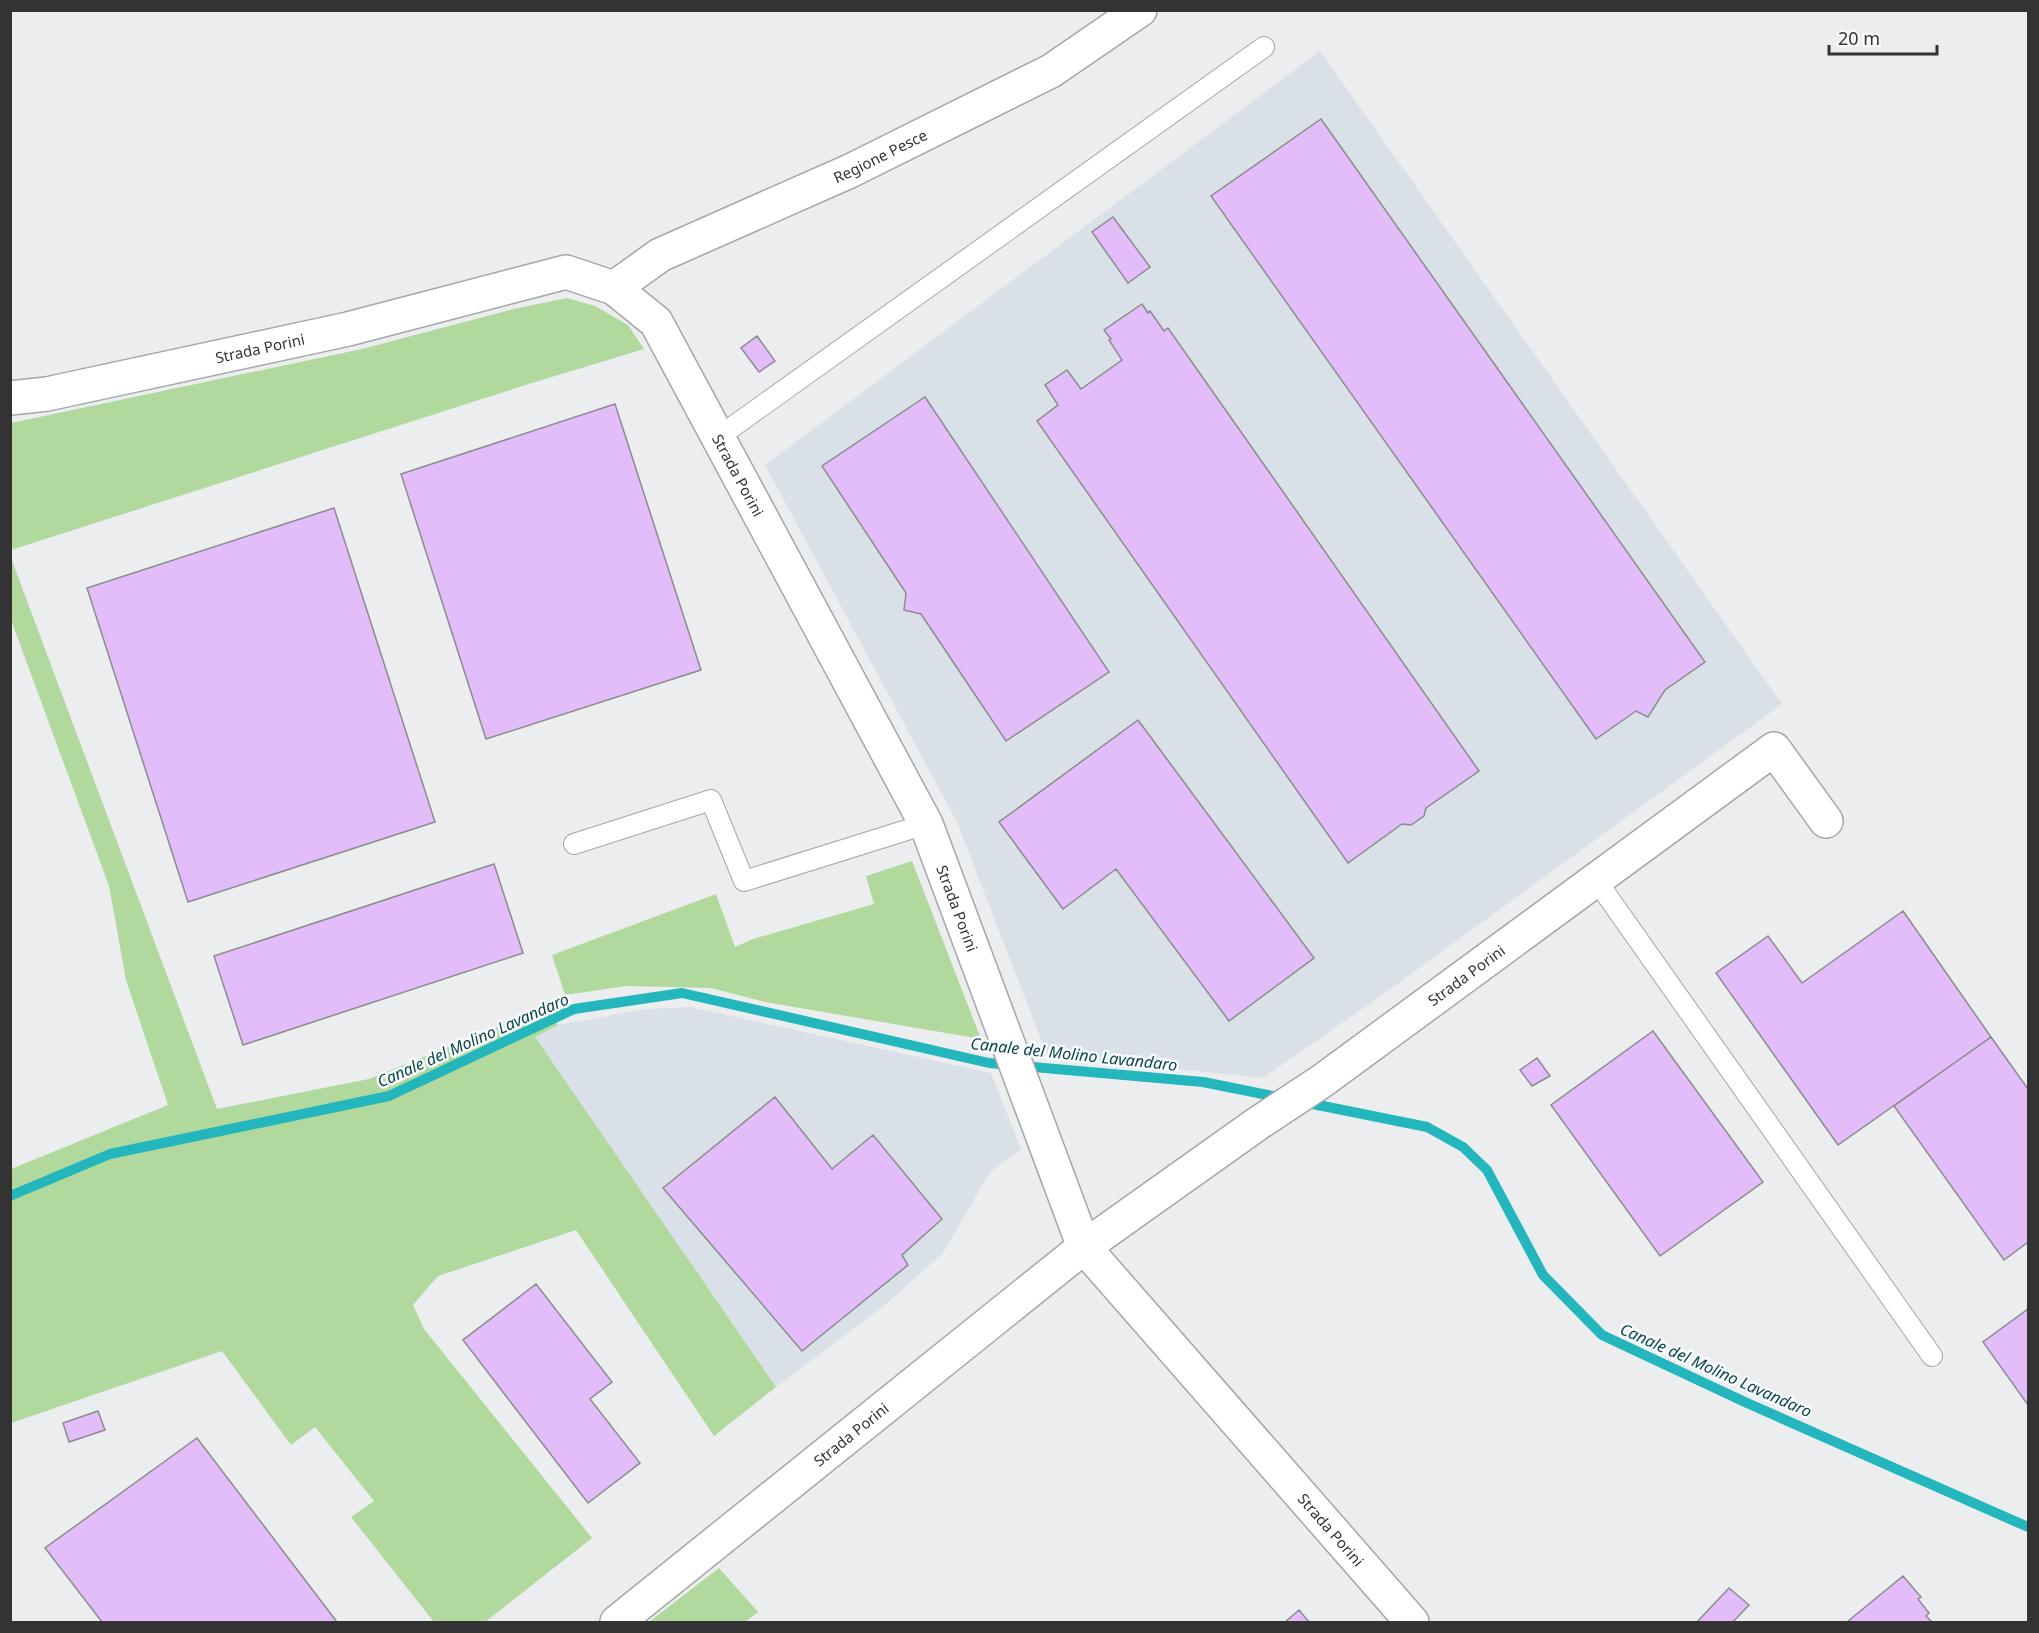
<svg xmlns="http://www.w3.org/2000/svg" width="2039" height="1633" font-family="'Noto Sans',sans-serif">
  <rect width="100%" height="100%" fill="#ebedef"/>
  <!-- built -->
  <path fill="#d9e0e8" d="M1320,51l462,653 -400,291 -119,83 -216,-23 -90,-233 -192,-357z
    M690,1007l301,66 30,76 -31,23 -47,81 -58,52 -109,82 -242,-350 24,-12 88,-16z"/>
  <!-- green -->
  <path fill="#b2d99d" d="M567,298l28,8 33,19 16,24 -112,34 -521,167v-127l351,-74 152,-40z
    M11,558l206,551 152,-30 176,-71 13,17 -23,12 241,350 -62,49 -138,-206 -138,46 -25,29 11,24 168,209 -107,84h-51l-83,-105 23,-16 -59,-74 -24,18 -69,-94 -211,72v-254l157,-64 -42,-125 -17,-94 -98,-266z
    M912,861l69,178 -216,-37 -54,-14 -84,-2 -62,9 -13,-40 164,-61 19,53 18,-8 121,-35 -8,-28z
    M719,1568l39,44 -13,10h-96z"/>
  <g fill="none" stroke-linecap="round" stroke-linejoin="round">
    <!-- stream -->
    <path stroke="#23b6bc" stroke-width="10" d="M1303,1102l124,25 36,20 24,23 56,105 59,60 145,68 281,124
      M10,1196l100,-42 279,-58 185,-87 108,-16 307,70 214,19 79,16"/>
  </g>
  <!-- building -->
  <path fill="#e2bdf9" stroke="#8c8b8d" stroke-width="1.5" d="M1321,119l384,543 -40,28 -17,27 -12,-6 -40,28 -385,-543z
    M1113,217l37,50 -22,16 -36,-51z
    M1142,304l6,9 2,-2 14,20 4,-3 311,443 -53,37 -2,8 -13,9 -9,-1 -54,39 -311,-442 21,-16 -13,-20 22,-15 14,19 41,-29 -13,-20 2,-1 -7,-9z
    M757,336l18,25 -16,11 -18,-24z
    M925,397l184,275 -103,69 -85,-127 -17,-4 2,-17 -84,-127z
    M615,404l86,266 -215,69 -85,-265z
    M334,508l101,314 -247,80 -101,-314z
    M1138,720l176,238 -85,63 -113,-152 -53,40 -64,-87z
    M494,864l29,89 -280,92 -29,-89z
    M1903,911l88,126 -153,108 -122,-172 52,-37 34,47z
    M1653,1031l110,151 -103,74 -109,-151z
    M1991,1037l37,52v153l-24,18 -110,-154z
    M1537,1058l13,18 -18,10 -12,-16z
    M775,1097l57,72 41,-34 69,84 -40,36 6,10 -106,86 -139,-163z
    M536,1284l76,98 -22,17 50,64 -52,40 -125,-163z
    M2028,1309v96l-45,-63z
    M98,1411l7,19 -36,12 -6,-19z
    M197,1438l140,184h-235l-57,-74z
    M1903,1576l18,21 -3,2 11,14 -3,3 6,6h-85z
    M1729,1588l20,17 -16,17h-36z
    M1299,1610l10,12h-24z"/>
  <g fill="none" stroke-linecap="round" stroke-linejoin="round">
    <defs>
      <path id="lane" d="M717,438l547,-391
        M574,844l137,-44 33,81 182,-57
        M1596,880l336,476"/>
      <g id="street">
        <path id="s1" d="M614,288l46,-33 190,-84 201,-100 89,-61"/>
        <path id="s2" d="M10,398l37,-4 301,-65 218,-57 48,16 42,34 270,502 158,423 328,375"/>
        <path id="s3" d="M617,1622l467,-375 173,-123 65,-43 452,-332 52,72"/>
      </g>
    </defs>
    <!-- lane casing -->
    <use href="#lane" stroke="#a5a6a8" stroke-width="22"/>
    <!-- street casing -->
    <use href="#street" stroke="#a5a6a8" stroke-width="36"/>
    <!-- lane -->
    <use href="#lane" stroke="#fff" stroke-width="20"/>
    <!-- street -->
    <use href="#street" stroke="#fff" stroke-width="33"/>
  </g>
  <g text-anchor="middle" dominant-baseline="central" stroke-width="5" stroke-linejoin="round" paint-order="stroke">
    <!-- street labels -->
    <g font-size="15" fill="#333334" stroke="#f9fbfd">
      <text stroke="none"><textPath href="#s1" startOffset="298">Regione Pesce</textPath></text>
      <text stroke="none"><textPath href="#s2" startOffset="255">Strada Porini</textPath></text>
      <text stroke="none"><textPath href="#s2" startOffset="849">Strada Porini</textPath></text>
      <text stroke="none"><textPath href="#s2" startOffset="1335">Strada Porini</textPath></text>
      <text stroke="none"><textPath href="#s3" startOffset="1068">Strada Porini</textPath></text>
      <text stroke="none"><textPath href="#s3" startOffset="300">Strada Porini</textPath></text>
      <text stroke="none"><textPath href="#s2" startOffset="2072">Strada Porini</textPath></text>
    </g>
    <!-- water labels -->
    <g font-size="16" font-style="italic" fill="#094649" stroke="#f9fbfd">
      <text transform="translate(473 1040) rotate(-24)">Canale del Molino Lavandaro</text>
      <text transform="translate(1074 1054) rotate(6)">Canale del Molino Lavandaro</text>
      <text transform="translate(1716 1370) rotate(24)">Canale del Molino Lavandaro</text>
    </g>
  </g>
  <!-- border -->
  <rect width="2039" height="1633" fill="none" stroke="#333334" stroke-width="24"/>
  <!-- scale -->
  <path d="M1829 45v9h108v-9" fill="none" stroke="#333334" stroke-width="3"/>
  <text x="1838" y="45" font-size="18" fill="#333334" stroke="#f9fbfd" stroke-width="4.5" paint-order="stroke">20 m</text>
</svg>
